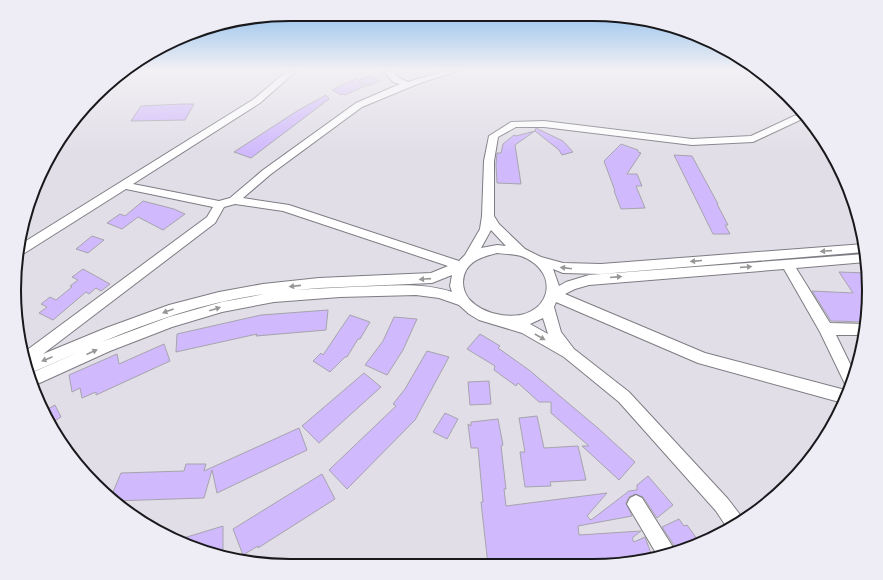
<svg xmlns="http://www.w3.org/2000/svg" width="883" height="580" font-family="'PT Serif',serif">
  <rect width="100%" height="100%" fill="#e1dee7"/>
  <!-- building -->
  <path fill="#d0b9fd" stroke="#a6a4ac" d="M370,76l10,5 -12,5 -9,-6z
    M357,78l3,5 5,3 -20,9 -2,-1 -2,1 -9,-5z
    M326,95l3,4 -78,59 -17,-6 63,-41z
    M182,104h12l-9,16 -54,1 10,-15z
    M536,128l27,13 10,11 -11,3 -3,-5 -24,-19 -20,14 6,39 -24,-1 -1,-18 1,-12h4l2,-9 11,-9 2,1 19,-5z
    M621,144l17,6v2l3,1 -14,21h10l5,12h-6l9,22 -24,1 -7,-18h1l-11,-30z
    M674,155l18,1 26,48h-1l11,21h-3l5,9h-17z
    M143,201l31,8 11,5 -22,16 -25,-13 -16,12 -15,-6 13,-9 5,2z
    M92,236l12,4 -16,13 -12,-4z
    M83,269l27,15 -9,7 -5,-3 -7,6 -3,-2 -33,28 -14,-7 8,-6 -6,-3 9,-7 6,3 16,-13 -2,-1 8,-6 -6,-3z
    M839,272l29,1 -1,49 -36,-1 -19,-30 41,2z
    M328,310l-2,20 -70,6 1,-2 -81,18 1,-18 84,-19z
    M350,315l20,7 -10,17h-2l-11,18h-2l-15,15 -17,-11 8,-8 2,2z
    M394,317l23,2 -14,31 -16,25 -22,-10 18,-24z
    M480,334l20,12 -2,2 31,22 70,59 36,33 -16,18 -37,-34h7l-38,-33v-11h-12l-21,-19 -2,3 -22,-16 1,-4 -28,-17z
    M164,344l6,17 -74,34v-3l-14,6 -2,-10 -8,4 -3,-17 48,-21 2,10z
    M427,351l22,6 -34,63 -68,69 -18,-19 67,-64 -3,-2 12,-15z
    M364,373l17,14 -62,56 -17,-17z
    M489,381l2,23 -21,1 -2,-23z
    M55,405l6,12 -12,7 -5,-13z
    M445,413l13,6 -11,20 -14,-7z
    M537,416l7,32 34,-2 8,34 -36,2 1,4 -26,1 -5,-35h5l-6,-34z
    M498,419l5,26 -2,1 5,43h-2l2,17 101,-13 -20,23 4,4 38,-29 8,-1v-5l11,-9 25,29 -16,13 -14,-21 -8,-3 -6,3 -3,6 6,13 -54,10 1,9 62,-4 -9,7 2,4 11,-5 8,22 -42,6h-123l-7,-63h2l-5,-54h-7l-3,-24 3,2v-4z
    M299,428l8,22 -90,43 -5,-23 -8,28 -91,3 -3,-2 11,-26 63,-2 2,-7h20l-2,7z
    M322,474l13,25 -77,49v-2l-15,9 -10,-26z
    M679,519l5,7 3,-1 13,18 -22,8 -16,-24z
    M223,526v28l-46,-14z"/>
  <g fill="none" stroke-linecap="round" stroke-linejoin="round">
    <defs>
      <path id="minor" d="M287,71h9l-36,32 -127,81 86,17 11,-3 33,-28 93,-67 44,-19 -7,-2 -9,-11h9l6,7 9,4 36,-11h14l-38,12 -58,24 -91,67 -28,24 46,7 170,56 6,-6 15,-26 2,-13 2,-55 5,-25 22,-14 33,-1 148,18 59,-3 43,-20 10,-2 4,4 -8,2 -47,22 -61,3 -148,-18h-28l-18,10 -4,24v55l5,8 26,25 16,8 22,6 38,1 263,-20v8l-263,22 -38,-1 -10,-4 6,17 7,-4 23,-7 276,-21 1,8 -70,6 34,55 37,1 -2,11h-29l19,39 -5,15 -3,-1 -27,-56 -36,-63 -195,16 -14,4 -10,5 140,59 144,38 -6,12 -145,-40 -142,-61 -2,5 7,25 13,17 55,43 99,107 16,21 -16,9 -12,-18 -97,-109 -55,-45 -42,-24 -43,-13 -10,-6 -10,-9 -20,-7 -23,-3 -76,2 -66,5 -52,10 -50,15 -62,24 -77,35 -4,-12 52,-23 -53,23 -5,-13v-8l184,-136 6,-10 -87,-18 -103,65 -4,1 2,-11 233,-145zM235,204l48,7 165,55 -17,7 -112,5 -56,6 -44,8 -50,13 -63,23 -63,26 172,-131 9,-16zM491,230l15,16 -9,-1 -16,3zM497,253c8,1 17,1 24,3 43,16 29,67 -20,59 -12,-2 -24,-7 -32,-16 -4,-5 -6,-11 -6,-17 1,-20 18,-25 34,-29zM452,275l-2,11 2,6c-24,-8 -49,-7 -74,-6 -28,1 -55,2 -83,4l24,-2 113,-5zM265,294l-43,8 -53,15 -67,25c52,-22 107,-41 163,-48zM543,318l5,16 -18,-10z
        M636,495l6,3 34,54 -17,6 -32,-54 3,-6z"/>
    </defs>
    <!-- minor casing -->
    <use href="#minor" stroke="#7e7c83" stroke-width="2"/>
    <!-- minor -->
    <use href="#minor" fill="#fff" fill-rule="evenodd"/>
  </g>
  <!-- one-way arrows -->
  <defs><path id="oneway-solid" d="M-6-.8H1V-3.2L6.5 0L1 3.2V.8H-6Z"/></defs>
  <g fill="#989798">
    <use href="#oneway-solid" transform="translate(826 251) rotate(176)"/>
    <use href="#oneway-solid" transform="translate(696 261) rotate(175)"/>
    <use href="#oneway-solid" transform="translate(746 267) rotate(-4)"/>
    <use href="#oneway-solid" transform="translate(566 268) rotate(-173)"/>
    <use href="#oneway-solid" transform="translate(616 277) rotate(-5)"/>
    <use href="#oneway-solid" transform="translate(425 279) rotate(176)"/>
    <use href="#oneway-solid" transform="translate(295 286) rotate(174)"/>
    <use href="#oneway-solid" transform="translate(215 309) rotate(-17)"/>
    <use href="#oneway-solid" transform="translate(168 311) rotate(160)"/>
    <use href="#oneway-solid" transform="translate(540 337) rotate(30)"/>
    <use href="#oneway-solid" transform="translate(92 352) rotate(-24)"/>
    <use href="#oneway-solid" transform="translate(47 359) rotate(157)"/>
  </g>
  <!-- sky -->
  <linearGradient id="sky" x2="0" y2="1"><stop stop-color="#8abcec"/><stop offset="0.46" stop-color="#f2f0f4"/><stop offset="1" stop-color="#f2f0f4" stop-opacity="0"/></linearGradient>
  <rect width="883" height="153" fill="url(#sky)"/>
  <!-- crop -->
  <path d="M0 0H883V580H0ZM290 21H593A269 269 0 0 1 862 290V290A269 269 0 0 1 593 559H290A269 269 0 0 1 21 290V290A269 269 0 0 1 290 21Z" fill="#eeecf4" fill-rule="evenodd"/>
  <path fill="none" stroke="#19181b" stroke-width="2" d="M290 21H593A269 269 0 0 1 862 290V290A269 269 0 0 1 593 559H290A269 269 0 0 1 21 290V290A269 269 0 0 1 290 21Z"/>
</svg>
